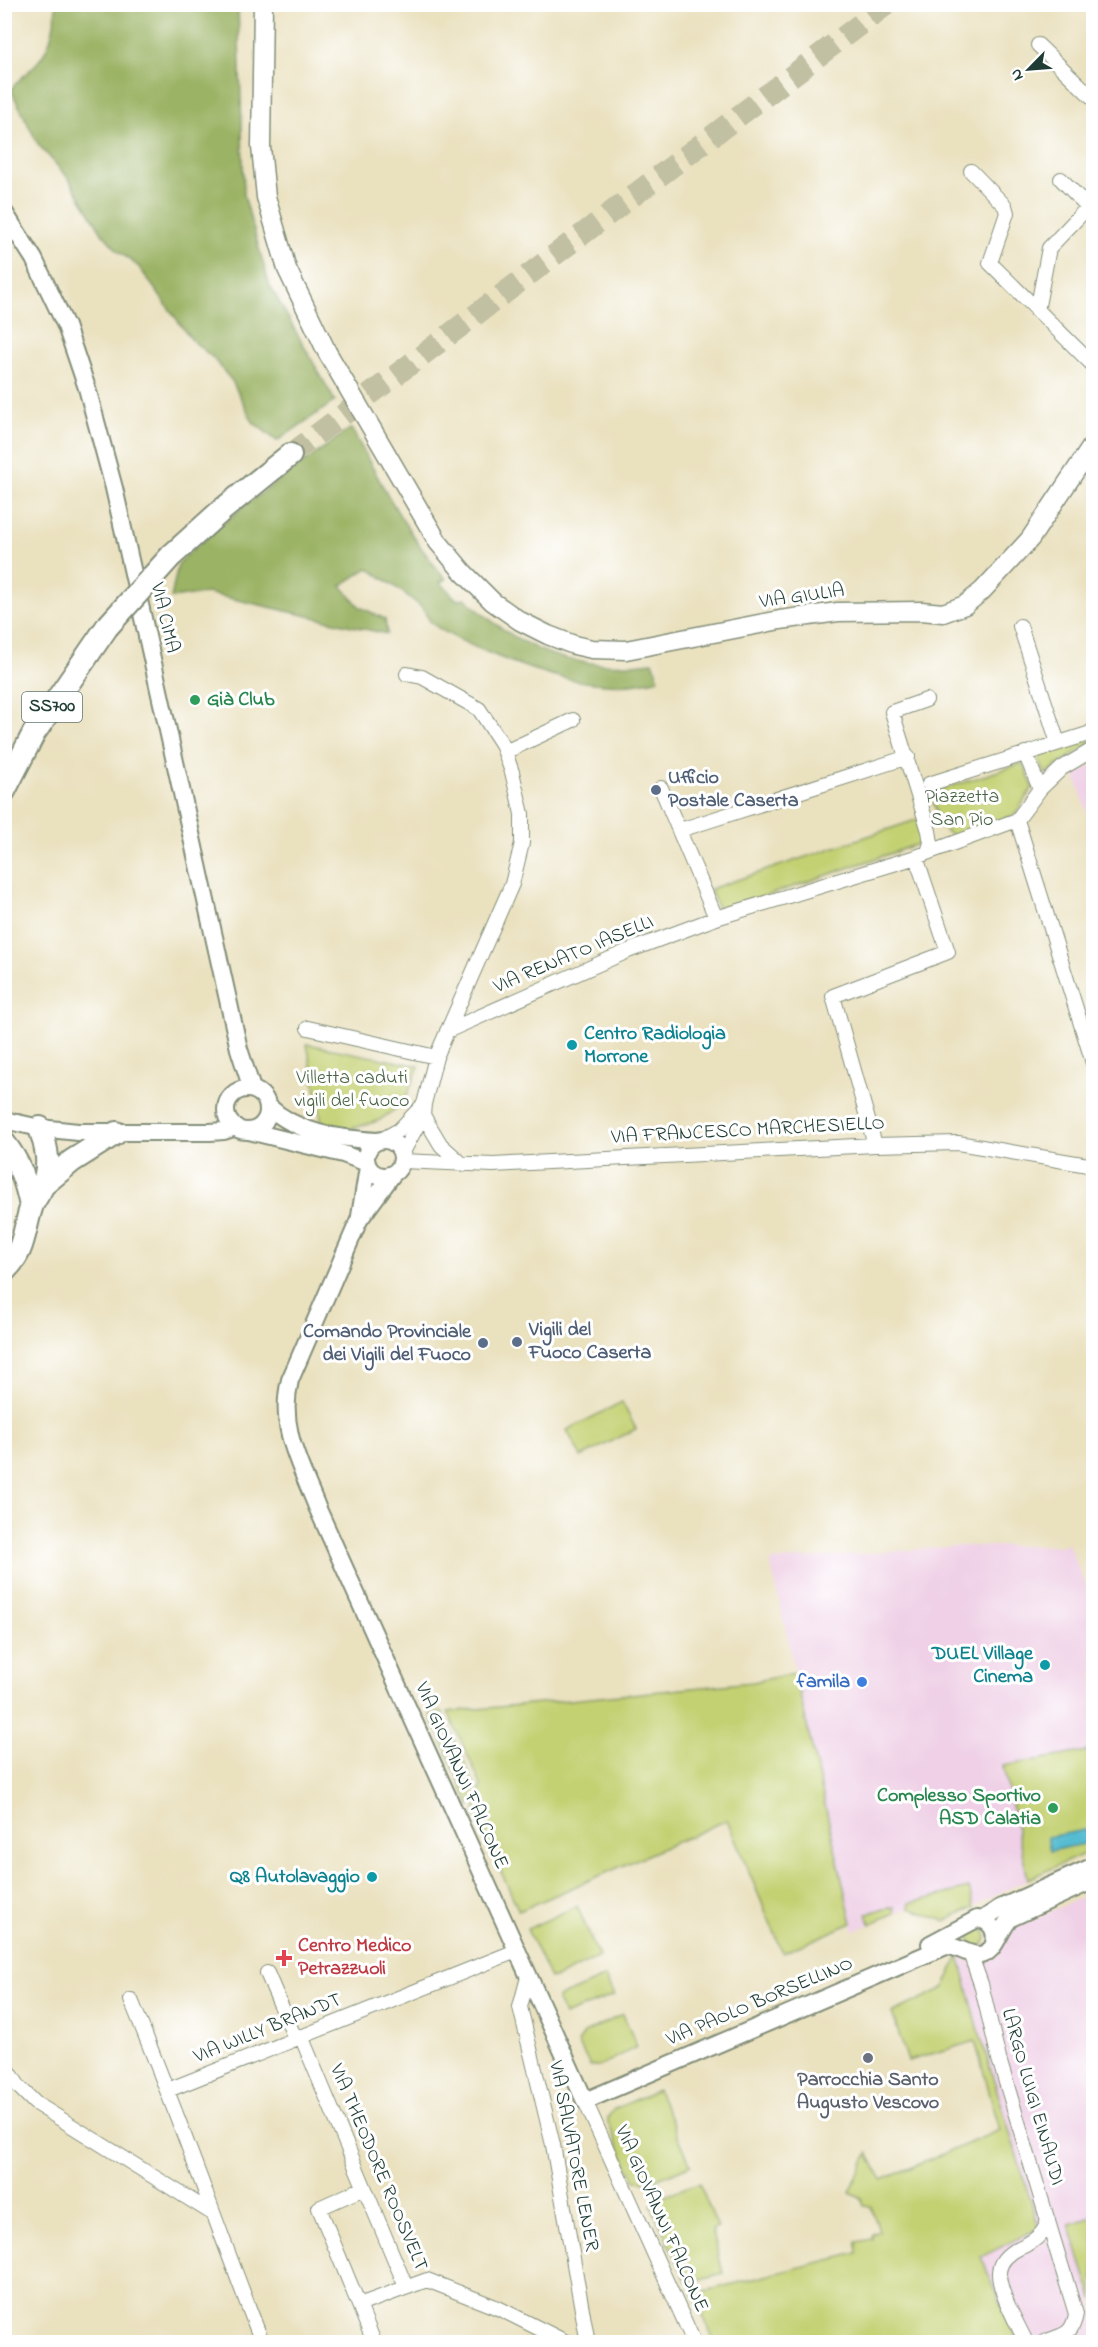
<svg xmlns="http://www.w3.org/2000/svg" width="1098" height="2347" font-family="'Indie Flower',sans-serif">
  <rect width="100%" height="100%" fill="#fff"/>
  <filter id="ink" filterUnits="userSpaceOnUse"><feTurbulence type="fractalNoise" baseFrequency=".0167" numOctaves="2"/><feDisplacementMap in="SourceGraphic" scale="12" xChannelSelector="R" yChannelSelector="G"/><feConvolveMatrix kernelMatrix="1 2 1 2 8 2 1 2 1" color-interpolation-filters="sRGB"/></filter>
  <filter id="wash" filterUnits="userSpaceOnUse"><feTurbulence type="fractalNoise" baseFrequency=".008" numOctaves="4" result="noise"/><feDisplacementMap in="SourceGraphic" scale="24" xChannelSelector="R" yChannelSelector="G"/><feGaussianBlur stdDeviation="1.35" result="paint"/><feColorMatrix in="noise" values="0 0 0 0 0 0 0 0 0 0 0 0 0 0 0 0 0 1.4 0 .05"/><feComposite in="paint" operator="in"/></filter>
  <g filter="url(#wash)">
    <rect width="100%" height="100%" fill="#eae1bf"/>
    <!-- built -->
    <path fill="#efd0e6" d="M1093,764v65l-18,-53z
      M1068,1544l25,58v148l-90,16 25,113 -83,42 -36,-13 -55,23 -84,-370 190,-15h99z
      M1093,1892l1,447 -11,3h-65l-37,-85 27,-130 -49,-171 11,5 27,-4 9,-22 9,-7z"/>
    <!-- green -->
    <path fill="#c4d173" stroke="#728754" stroke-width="1.5" d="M1093,735v6l-48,33 -7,-17z
      M1023,763l10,24 -18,28 -62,22 -11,-9 -9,-26 4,-11z
      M919,819l8,22 -208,71 -9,-23z
      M307,1044l112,22 -12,29 -10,13 -19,13 -28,8 -28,-5z
      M622,1402l14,27 -55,28 -14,-27z
      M795,1673l57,250 -69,30 -56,-133 -208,91 -44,-96 6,-30 -33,-73 305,-30z
      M442,1712l33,74 -5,21 -40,-93z
      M1093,1750v100l-65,29 -25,-113z
      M969,1888l5,20 -29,13 -36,-13 1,-5z
      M577,1906l22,51 -43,21h-6l-23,-49z
      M894,1907l1,6 -25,11 -3,-11z
      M969 1937a9 9 0 1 1 18 0a9 9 0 1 1-18 0Z
      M959,1956l22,82 58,190 -58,29 37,85h-303l-22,-48 164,-41 -1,-11 16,-3v-5l7,-3 -8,-25h-7l-3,-8 -11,-6 18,-39 14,27 118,-50 -25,-89 -67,20 -16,-48 52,-25z
      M605,1977l9,18 -50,20 -7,-17z
      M623,2014l14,33 -37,19h-10l-12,-23 6,-10z
      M658,2090l33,75 -40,17 -16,-1 -27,-58v-6l6,-8z
      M699,2183l19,45 -6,2 11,43 -36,10 -36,-77 5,-8z
      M1093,2217h1l-1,82 -24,-75z"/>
    <!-- forest -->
    <path fill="#9bb365" stroke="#5d784c" stroke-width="1.5" d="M56,5h182l6,190 25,89 66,117 -58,40 -24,-19 -21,-41 -19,-23 -22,-19 -52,-72 -22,-17 -14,-16 -34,-55 -31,-35 -27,-54c7,-11 15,-15 23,-24 17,-16 21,-40 22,-61z
      M351,428c29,53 55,106 95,151l-6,3 17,18 8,-2c58,55 109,74 188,64l6,17c-58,16 -124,-6 -177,-29 -16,-7 -36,-15 -49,-26 -6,-4 -7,-13 -13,-18 -16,-14 -35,-26 -52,-38l-27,18 19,21 25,12 2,15 -180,-41 -36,5 7,-34 16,-16 50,-42z"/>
    <!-- water -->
    <path fill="#52bbd0" stroke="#387c82" stroke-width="1.5" d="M1091,1829l2,13 -43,9 -3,-14z"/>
  </g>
  <g filter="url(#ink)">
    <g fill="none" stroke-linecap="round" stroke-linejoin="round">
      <!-- trunk-tunnel -->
      <path stroke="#c1c0a3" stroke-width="22" stroke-dasharray="22 11" stroke-linecap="butt" d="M290,455l597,-451"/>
      <defs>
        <path id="minor" d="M1038,45l56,54
          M971,171l34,35 2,7 -17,50 104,103
          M1037,311l12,-63 39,-41 -27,-28
          M1020,626l38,117
          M926,700l-34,12 37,119 2,12 -3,9
          M505,752l68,-32
          M1025,753l15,36
          M929,784l159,-50 6,-4
          M661,788l55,130
          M1017,820l77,246
          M680,830l228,-73
          M308,1028l128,29
          M447,1031l181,-80 88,-33 200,-61 101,-37 23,-31 22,-21 32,-19
          M423,1115l18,30 20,18
          M381,1140l18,-10 25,-26
          M875,1145l-42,-149 115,-44 -32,-95
          M402,1154l21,-39 1,-11 12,-47 76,-173 10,-41v-29l-10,-42 -10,-28 -23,-35 -57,-32 -15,-3
          M402,1161l91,4 382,-20 83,-2 136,23
          M970,1953l11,31 18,75 77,255c-4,22 -13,20 -31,28
          M267,1973l28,65
          M528,1977l-8,30 33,138 34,193 -2,4
          M131,2000c47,113 87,229 131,342
          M301,2036l105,251
          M4,2063l15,24 16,16 177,110
          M168,2090l348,-139
          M585,2101l109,241
          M364,2188l-45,20 40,97 68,-25 71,28 68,34
          M359,2305l15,37
          M1026,2342c-8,-17 -28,-51 -27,-70 1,-12 10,-19 20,-24 14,-6 25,-13 29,-28"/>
        <path id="tertiary" d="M4,212l30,47 32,67 21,62 27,100 125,561 13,40
          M226 1110a21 21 0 1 1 42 0a21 21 0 1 1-42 0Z
          M268,1106c30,28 69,32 109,35
          M4,1120l36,8 38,4h132l14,-1 12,-4
          M249,1131l94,23 24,9
          M366 1158a18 18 0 1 1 36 0a18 18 0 1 1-36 0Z
          M392,1175l-33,45 -69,160c-12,47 10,84 27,127l268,594 361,-155c12,0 20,8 31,9 19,1 22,-27 34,-37l83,-38
          M360,1216l8,-49
          M982,1920l18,-12 94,-42
          M930,1944l47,-25c13,1 20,11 17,24"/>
        <path id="secondary" d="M263,4l-2,143 5,50 21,72 40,83 111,190 25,30 30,30 27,19 28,14 26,10 18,4 34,1 154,-30 58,-8 83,-1 22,2 22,-8 17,-14 48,-52 64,-96"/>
        <path id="trunk" d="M171,556l51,-46 68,-55
          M4,791l30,-58 73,-106
          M4,1143c16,20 22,39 27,63
          M43,1185l29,-24 44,-28
          M4,1271c21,-20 19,-38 27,-63 2,-8 8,-14 11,-21 9,-20 5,-39 -2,-59"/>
      </defs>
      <!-- minor casing -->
      <use href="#minor" stroke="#848f7a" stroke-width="16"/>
      <!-- tertiary casing -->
      <use href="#tertiary" stroke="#848f7a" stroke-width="20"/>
      <!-- secondary casing -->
      <use href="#secondary" stroke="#848f7a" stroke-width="21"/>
      <!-- trunk casing -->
      <use href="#trunk" stroke="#848f7a" stroke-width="26"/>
      <!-- minor -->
      <use href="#minor" stroke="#fff" stroke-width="14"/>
      <!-- tertiary -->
      <use href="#tertiary" stroke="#fff" stroke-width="16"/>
      <!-- secondary -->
      <use href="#secondary" stroke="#fff" stroke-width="18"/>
      <!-- trunk -->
      <use href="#trunk" stroke="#fff" stroke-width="22"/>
      <defs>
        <path id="trunk-bridge" d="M107,627l64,-71"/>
      </defs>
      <!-- trunk-bridge casing -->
      <use href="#trunk-bridge" stroke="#848f7a" stroke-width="26" stroke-linecap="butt"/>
      <!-- trunk-bridge -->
      <use href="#trunk-bridge" stroke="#fff" stroke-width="22"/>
    </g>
  </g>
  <!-- markers -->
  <g fill="#2e9e5b" stroke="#fff" stroke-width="2">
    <circle cx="195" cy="700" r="6"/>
    <circle cx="1053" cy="1808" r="6"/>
  </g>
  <g fill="#5c6f8a" stroke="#fff" stroke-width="2">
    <circle cx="656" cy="790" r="6"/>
    <circle cx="517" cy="1342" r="6"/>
    <circle cx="483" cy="1343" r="6"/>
  </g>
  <g fill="#0f9aa8" stroke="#fff" stroke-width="2">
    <circle cx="572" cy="1045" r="6"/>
    <circle cx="1045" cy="1665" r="6"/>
    <circle cx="372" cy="1877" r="6"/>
  </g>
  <circle fill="#3f7fe0" stroke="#fff" stroke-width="2" cx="862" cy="1682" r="6"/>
  <path fill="#e0444e" stroke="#fff" stroke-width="2" d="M281 1949h6v6h6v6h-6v6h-6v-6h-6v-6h6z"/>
  <circle fill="#6b7280" stroke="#fff" stroke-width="2" cx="868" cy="2058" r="6"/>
  <g text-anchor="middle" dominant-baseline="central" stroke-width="6" stroke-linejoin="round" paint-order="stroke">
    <!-- shield labels -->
    <rect fill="#fff" stroke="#627771" stroke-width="1.5" x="22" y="692" width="60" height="30" rx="4.5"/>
    <g font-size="18" font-weight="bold" fill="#1f3d34">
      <text x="52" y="707">SS700</text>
    </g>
    <!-- street labels -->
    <g font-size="20" fill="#1f3d34" stroke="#fff">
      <text transform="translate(802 597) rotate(-8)">VIA GIULIA</text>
      <text transform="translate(164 618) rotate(77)">VIA CIMA</text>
      <text transform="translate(574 955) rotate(-23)">VIA RENATO IASELLI</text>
      <text transform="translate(748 1131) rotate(-3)">VIA FRANCESCO MARCHESIELLO</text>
      <text transform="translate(461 1776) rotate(66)">VIA GIOVANNI FALCONE</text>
      <text transform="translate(760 2002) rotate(-23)">VIA PAOLO BORSELLINO</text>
      <text transform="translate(268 2029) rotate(-22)">VIA WILLY BRANDT</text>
      <text transform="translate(1032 2097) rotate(74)">LARGO LUIGI EINAUDI</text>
      <text transform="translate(573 2156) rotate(79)">VIA SALVATORE LENER</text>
      <text transform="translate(378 2168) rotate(67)">VIA THEODORE ROOSVELT</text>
      <text transform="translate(661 2219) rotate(66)">VIA GIOVANNI FALCONE</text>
    </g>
    <!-- leisure labels -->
    <g font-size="20" font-weight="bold" fill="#27864d" stroke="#fff" text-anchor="start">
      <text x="207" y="700">Già Club</text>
      <text x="1041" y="1796" text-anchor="end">Complesso Sportivo<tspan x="1041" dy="23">ASD Calatia</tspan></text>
    </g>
    <!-- service labels -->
    <g font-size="20" font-weight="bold" fill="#4e5e75" stroke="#fff" text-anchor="start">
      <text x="668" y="778">Ufficio<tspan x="668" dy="23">Postale Caserta</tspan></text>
      <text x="529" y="1330">Vigili del<tspan x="529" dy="23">Fuoco Caserta</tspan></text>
      <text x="471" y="1332" text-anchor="end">Comando Provinciale<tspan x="471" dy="23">dei Vigili del Fuoco</tspan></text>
    </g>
    <!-- park labels -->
    <g font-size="20" fill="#486244" stroke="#fff">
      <text x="962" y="797">Piazzetta<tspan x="962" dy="23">San Pio</tspan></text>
      <text x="352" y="1078">Villetta caduti<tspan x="352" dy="23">vigili del fuoco</tspan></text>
    </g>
    <!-- culture labels -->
    <g font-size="20" font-weight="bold" fill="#0d838f" stroke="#fff" text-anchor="end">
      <text x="584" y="1034" text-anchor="start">Centro Radiologia<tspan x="584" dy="23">Morrone</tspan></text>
      <text x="1033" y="1654">DUEL Village<tspan x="1033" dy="23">Cinema</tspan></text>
      <text x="360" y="1877">Q8 Autolavaggio</text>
    </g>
    <!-- shop labels -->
    <g font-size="20" font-weight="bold" fill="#366cbe" stroke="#fff" text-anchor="end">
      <text x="850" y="1682">famila</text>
    </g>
    <!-- health labels -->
    <g font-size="20" font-weight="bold" fill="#be3a42" stroke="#fff" text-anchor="start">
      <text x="298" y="1946">Centro Medico<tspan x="298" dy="23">Petrazzuoli</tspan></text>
    </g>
    <!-- worship labels -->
    <g font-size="20" font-weight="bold" fill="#5b616d" stroke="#fff">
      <text x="868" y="2080">Parrocchia Santo<tspan x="868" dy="23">Augusto Vescovo</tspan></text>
    </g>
  </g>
  <!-- margin -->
  <rect width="1098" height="2347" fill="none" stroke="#fff" stroke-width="24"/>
  <!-- north arrow -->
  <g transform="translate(1029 69) rotate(245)" stroke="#ffffff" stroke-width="4.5" paint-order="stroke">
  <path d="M0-4.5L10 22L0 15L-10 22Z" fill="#1f3d34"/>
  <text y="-9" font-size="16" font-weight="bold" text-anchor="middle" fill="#1f3d34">N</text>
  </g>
</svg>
